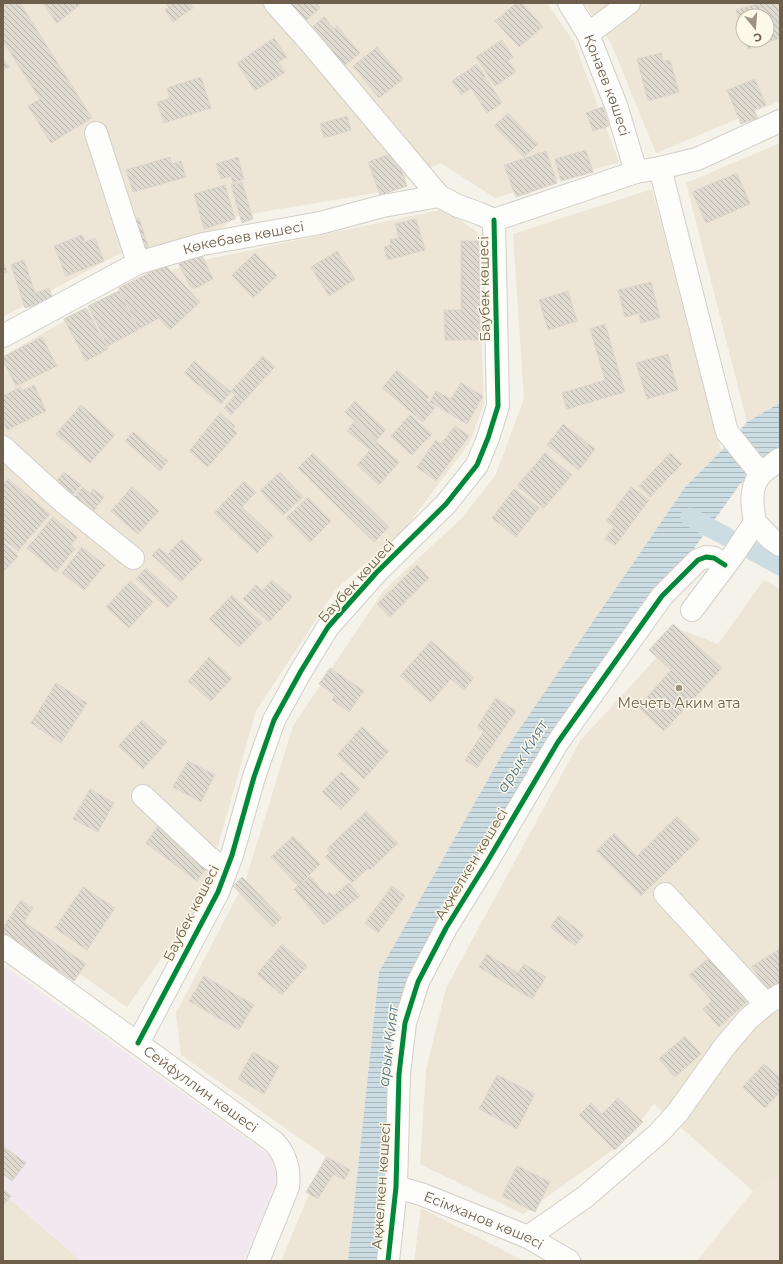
<svg xmlns="http://www.w3.org/2000/svg" width="783" height="1264" font-family="Montserrat,sans-serif">
  <defs>
    <pattern id="water-rules" width="6" height="5" patternUnits="userSpaceOnUse"><rect width="6" height="5" fill="#ccdce3"/><path d="M0 2.5h6" fill="none" stroke="#aab6ba"/></pattern>
    <pattern id="building-back-hatch" width="6" height="6" patternUnits="userSpaceOnUse"><rect width="6" height="6" fill="#dfdad0"/><path d="M-1 5l2 2M0 0l6 6M5-1l2 2" fill="none" stroke="#b9b4ab"/></pattern>
  </defs>
  <rect width="100%" height="100%" fill="#f4f2e9"/>
  <!-- residential -->
  <path fill="#ede6d7" fill-rule="evenodd" d="M5,3h542l27,39 45,120 -124,36 -54,-35 -65,30 -138,23 -34,24 -80,11 -121,66v-313z
    M584,3h196v98l-124,52 -45,-110zM743,16h24v24h-24z
    M780,143v260l-33,19 -61,-239z
    M652,189l69,262 -35,35 -307,486 -31,289h-67l44,-105 -144,-101 -5,-42 70,-134 47,-153 91,-136 78,-72 33,-42 29,-77 -11,-165z
    M444,209l33,23 7,171 -14,39 -65,87 -69,60 -80,122 -53,188 -76,108 -124,-87v-564l129,-73 67,-22z
    M764,580l16,9v585l-27,17 -99,-87 -33,40 -98,70 -103,-50 6,-94 20,-82 134,-247 102,-111 36,14z
    M3,1193l78,68h-78z
    M421,1208l103,53h-110z"/>
  <!-- commercial -->
  <path fill="#f1e6da" d="M780,1174v87h-83l56,-70z"/>
  <!-- education -->
  <path fill="#f2e9f0" d="M3,965l274,195 4,23 -38,78h-162l-78,-68z"/>
  <!-- water -->
  <path fill="url(#water-rules)" d="M780,403v49l-40,32 -55,77 -265,394 -26,100 -15,206h-31l31,-289 124,-219 183,-267 35,-35 26,-29z"/>
  <g fill="none" stroke-linecap="round" stroke-linejoin="round">
    <!-- canal -->
    <path stroke="#ccdce3" stroke-width="19" d="M690,517l37,20
      M753,551l27,15"/>
  </g>
  <!-- building -->
  <path fill="url(#building-back-hatch)" stroke="#dcd6cc" d="M6,3h14l72,115 -41,25 -23,-37 12,-7 -37,-58v-36z
    M42,3h40l-25,20z
    M169,3h20l4,5 -20,14 -8,-12 4,-2 -2,-4z
    M282,3h34l4,5 -19,17z
    M516,3h6l21,24 -24,20 -24,-26z
    M760,3h20v35l-32,11 -3,-9h22v-24h-24v18l-7,-24z
    M324,17l10,12 3,-3 23,27 -17,14 -33,-38z
    M274,38l13,19 -9,5 7,10 -30,19 -18,-28z
    M502,40l11,17 -5,4 8,11 -21,14 -19,-29z
    M377,47l26,32 -24,19 -26,-32z
    M661,53l2,8 7,-1 9,32 -31,9 -11,-42z
    M3,58l6,9 -6,3z
    M477,64l25,39 -15,10 -16,-25 -10,7 -9,-14z
    M201,77l10,31 -47,15 -7,-21 13,-4 -3,-10z
    M755,79l11,26 -12,5 4,8 -17,6 -14,-34z
    M603,107l6,19 -16,5 -7,-18z
    M508,113l30,31 -14,13 -30,-31z
    M347,116l4,14 -27,8 -4,-14z
    M586,150l7,22 -32,9 -6,-22z
    M546,151l11,32 -41,14 -12,-32z
    M392,153l4,2 11,31 -27,9 -12,-33z
    M170,157l2,7 9,-3 5,16 -53,15 -7,-22z
    M238,157l6,22 -11,4 -2,-7 -10,3 -5,-15z
    M737,173l13,31 -44,19 -14,-31z
    M242,182l11,37 -11,4 -11,-38z
    M225,185l10,34 -31,10 -10,-35z
    M139,218l10,31 -14,4 -9,-31z
    M416,219l9,31 -38,10 -3,-13 7,-2 -1,-5 9,-2 -4,-14z
    M82,235l3,7 10,-4 9,23 -38,15 -12,-30z
    M461,241h18l1,99h-35l-1,-30h17z
    M337,251l18,28 -26,17 -18,-29z
    M201,253l12,26 -19,10 -4,-3 -11,-22z
    M255,253l22,23 -24,22 -21,-23z
    M24,260l11,33 14,-5 4,11 -28,9 -14,-43z
    M3,262l4,10 -4,1z
    M165,265l35,37 -30,28 -11,-12 -20,11 -20,-41z
    M651,282l9,36 -19,5 -2,-10 -14,4 -7,-27z
    M119,291l19,39 -30,16 -20,-40z
    M568,291l9,30 -29,9 -9,-30z
    M86,308l22,41 -22,12 -22,-42z
    M605,324l20,68 -58,17 -5,-16 43,-13 -15,-51z
    M42,337l15,29 -41,20 -13,-25v-4z
    M668,354l10,36 -31,9 -11,-36z
    M263,356l12,11 -44,48 -7,-7 11,-13 -4,-4z
    M194,361l37,31 -10,12 -37,-31z
    M397,370l32,27 -3,3 9,8 -12,14 -41,-34z
    M461,383l22,13 -16,28 -37,-22 6,-11 15,8z
    M34,385l12,26 -39,19 -4,-8v-26l17,-9 2,4z
    M355,401l31,29 -10,11 -31,-29z
    M81,405l34,30 -25,28 -34,-29z
    M220,413l15,13 -2,3 4,4 -29,34 -19,-16z
    M410,415l22,19 -20,21 -21,-19z
    M354,422l45,40 -20,23 -22,-20 13,-15 -23,-19z
    M563,424l32,25 -16,21 -32,-25z
    M455,426l14,10 -33,45 -19,-14 19,-27 5,4z
    M133,432l35,29 -8,10 -35,-30z
    M313,453l76,74 -15,15 -76,-74z
    M545,453l27,22 -28,33 -27,-22z
    M670,453l12,11 -32,33 -11,-11z
    M64,472l17,13 -10,12 -16,-14z
    M280,472l23,25 -20,18 -23,-24z
    M8,479l42,35 -32,37 -15,-12v-54z
    M244,481l12,11 -14,15 31,29 -16,17 -43,-40z
    M82,487l8,6 3,-4 11,8 -12,16 -19,-14z
    M132,487l27,24 -21,23 -27,-23z
    M631,487l18,13 -34,46 -10,-7 9,-12 -8,-6z
    M514,489l25,19 -23,29 -24,-19z
    M308,497l23,24 -21,21 -24,-24z
    M53,517l24,20 -6,8 4,4 -19,23 -29,-24z
    M182,539l21,20 -22,23 -29,-27 7,-7 8,7z
    M3,542l15,14 -15,16z
    M82,547l23,18 -21,25 -22,-17z
    M417,565l12,13 -39,39 -13,-13z
    M146,568l32,29 -11,11 -31,-29z
    M272,580l20,17 -23,25 -26,-23 13,-14 6,6z
    M130,581l23,21 -24,26 -23,-21z
    M232,595l30,28 -23,24 -30,-28z
    M673,624l49,44 -58,63 -26,-24 33,-37 -22,-20z
    M431,641l43,37 -10,12 -13,-11 -20,23 -31,-26z
    M209,657l23,21 -21,23 -23,-20z
    M330,668l34,23 -15,21 -17,-12 3,-5 -16,-11z
    M56,683l31,20 -26,40 -30,-20z
    M496,698l20,13 -39,57 -12,-8 19,-29 -7,-4z
    M142,720l25,22 -24,27 -25,-23z
    M362,727l27,24 -25,28 -27,-24z
    M188,761l27,14 -14,27 -28,-15z
    M341,772l19,17 -19,20 -19,-17z
    M90,789l24,14 -16,29 -25,-13z
    M366,811l32,32 -28,27 -2,-2 -16,15 -27,-26 5,-5 -3,-3z
    M677,816l23,23 -59,57 -45,-45 18,-18 23,23z
    M158,826l46,34 3,7 -10,14 -51,-38z
    M293,836l27,28 -22,22 -27,-29z
    M310,876l16,19 3,-3 4,4 16,-13 11,13 -36,29 -30,-36z
    M242,877l40,41 -9,9 -40,-41z
    M392,886l13,10 -27,37 -13,-10z
    M83,887l32,21 -28,42 -32,-22z
    M21,900l12,8 -9,14 62,42 -12,17 -71,-47v-7z
    M559,915l25,20 -9,11 -25,-19z
    M282,944l25,22 -25,29 -25,-21z
    M780,949v36l-12,7 -16,-26z
    M487,954l31,19 6,-9 22,13 -14,22 -53,-32z
    M709,958l39,43 -29,26 -16,-18 9,-8 -23,-26z
    M204,976l50,29 -15,25 -50,-29z
    M685,1036l16,18 -26,23 -16,-18z
    M253,1052l26,14 -15,28 -26,-15z
    M764,1064l16,14v14l-15,16 -23,-21z
    M497,1075l38,19 -18,35 -38,-20z
    M618,1098l25,24 -28,28 -36,-35 12,-12 11,11z
    M3,1146l23,17 -14,18 -9,-7z
    M327,1157l23,13 -6,10 -11,-6 -15,25 -12,-7z
    M517,1166l33,16 -15,30 -33,-16z
    M3,1189l8,7 -8,9z"/>
  <g fill="none" stroke-linecap="round" stroke-linejoin="round">
    <defs>
      <g id="minor">
        <path d="M275,3l34,38 130,155"/>
        <path id="s1" d="M569,3l19,31 29,74 19,64"/>
        <path d="M588,34l41,-31"/>
        <path d="M96,133l42,130"/>
        <path d="M660,168l67,264 34,42"/>
        <path d="M494,220l142,-48 24,-4 37,-9 83,-38"/>
        <path id="s2" d="M3,336l135,-73 65,-19 117,-21 63,-17 56,-10 19,10 20,7 16,7"/>
        <path d="M3,447l59,54 71,57"/>
        <path d="M755,522l15,16 10,7"/>
        <path d="M692,610l42,-56 21,-32c-3,-16 -6,-36 7,-49 6,-5 12,-9 18,-14"/>
        <path d="M143,796l64,60 19,14"/>
        <path d="M665,894l101,110"/>
        <path id="s3" d="M3,946l271,196c12,13 16,28 14,45l-30,74"/>
        <path d="M138,1043l80,-151 14,-37 22,-78 20,-57 27,-49 27,-44 49,-55 69,-68 31,-39 11,-27 10,-32 -4,-186"/>
        <path id="s4" d="M396,1187l25,7 107,43 41,24"/>
        <path d="M528,1237l57,-40 74,-64 19,-21 47,-66 23,-27 18,-15 14,-9"/>
        <path d="M388,1261l8,-74 3,-113 6,-51 13,-41 28,-54 41,-66 71,-120 104,-146 36,-36 8,-3 8,1 11,7"/>
      </g>
    </defs>
    <!-- minor casing -->
    <use href="#minor" stroke="#d3cfc7" stroke-width="24"/>
    <!-- minor -->
    <use href="#minor" stroke="#fdfdfc" stroke-width="22"/>
    <defs>
      <path id="cycleway" d="M138,1043l80,-151 14,-37 22,-78 20,-57 27,-49 27,-44 49,-55 69,-68 31,-39 11,-27 10,-32 -4,-186
        M388,1261l8,-74 3,-113 6,-51 13,-41 28,-54 41,-66 71,-120 104,-146 36,-36 8,-3 8,1 11,7"/>
    </defs>
    <!-- cycleway casing -->
    <use href="#cycleway" stroke="#fcf9e9" stroke-width="8"/>
    <!-- cycleway -->
    <use href="#cycleway" stroke="#00873e" stroke-width="5"/>
  </g>
  <!-- markers -->
  <circle fill="#9d9284" stroke="#fcf9e9" stroke-width="1.5" cx="679" cy="688" r="4"/>
  <g text-anchor="middle" dominant-baseline="central" stroke-width="3" stroke-linejoin="round" paint-order="stroke">
    <!-- street labels -->
    <g font-size="14" fill="#6e5f4d" stroke="#fcf9e9">
      <text stroke="none"><textPath href="#s1" startOffset="91">Қонаев көшесі</textPath></text>
      <text stroke="none"><textPath href="#s2" startOffset="262">Көкебаев көшесі</textPath></text>
      <text transform="translate(484 289) rotate(-91)">Баубек көшесі</text>
      <text transform="translate(356 581) rotate(-48)">Баубек көшесі</text>
      <text transform="translate(471 864) rotate(-59)">Ақжелкен көшесі</text>
      <text transform="translate(191 913) rotate(-63)">Баубек көшесі</text>
      <text stroke="none"><textPath href="#s3" startOffset="244">Сейфуллин көшесі</textPath></text>
      <text transform="translate(381 1186) rotate(-86)">Ақжелкен көшесі</text>
      <text stroke="none"><textPath href="#s4" startOffset="94">Есімханов көшесі</textPath></text>
    </g>
    <!-- poi labels -->
    <g font-size="14" fill="#6e5f4d" stroke="#fcf9e9">
      <text x="679" y="703">Мечеть Аким ата</text>
    </g>
    <!-- water labels -->
    <g font-size="15" font-style="italic" fill="#51778c" stroke="#fcf9e9">
      <text transform="translate(522 756) rotate(-58)">арык Кият</text>
      <text transform="translate(388 1046) rotate(-83)">арык Кият</text>
    </g>
  </g>
  <!-- border -->
  <rect width="783" height="1264" fill="none" stroke="#6e5f4d" stroke-width="8"/>
  <!-- north arrow -->
  <g transform="translate(755 28) rotate(163)"><circle r="19" fill="#fcf9e9" stroke="#c3bbab"/>
  <path d="M0-3L7 15L0 10L-7 15Z" fill="#9d9284"/>
  <text y="-6" font-size="11" font-weight="bold" text-anchor="middle" fill="#6e5f4d">С</text>
  </g>
</svg>
